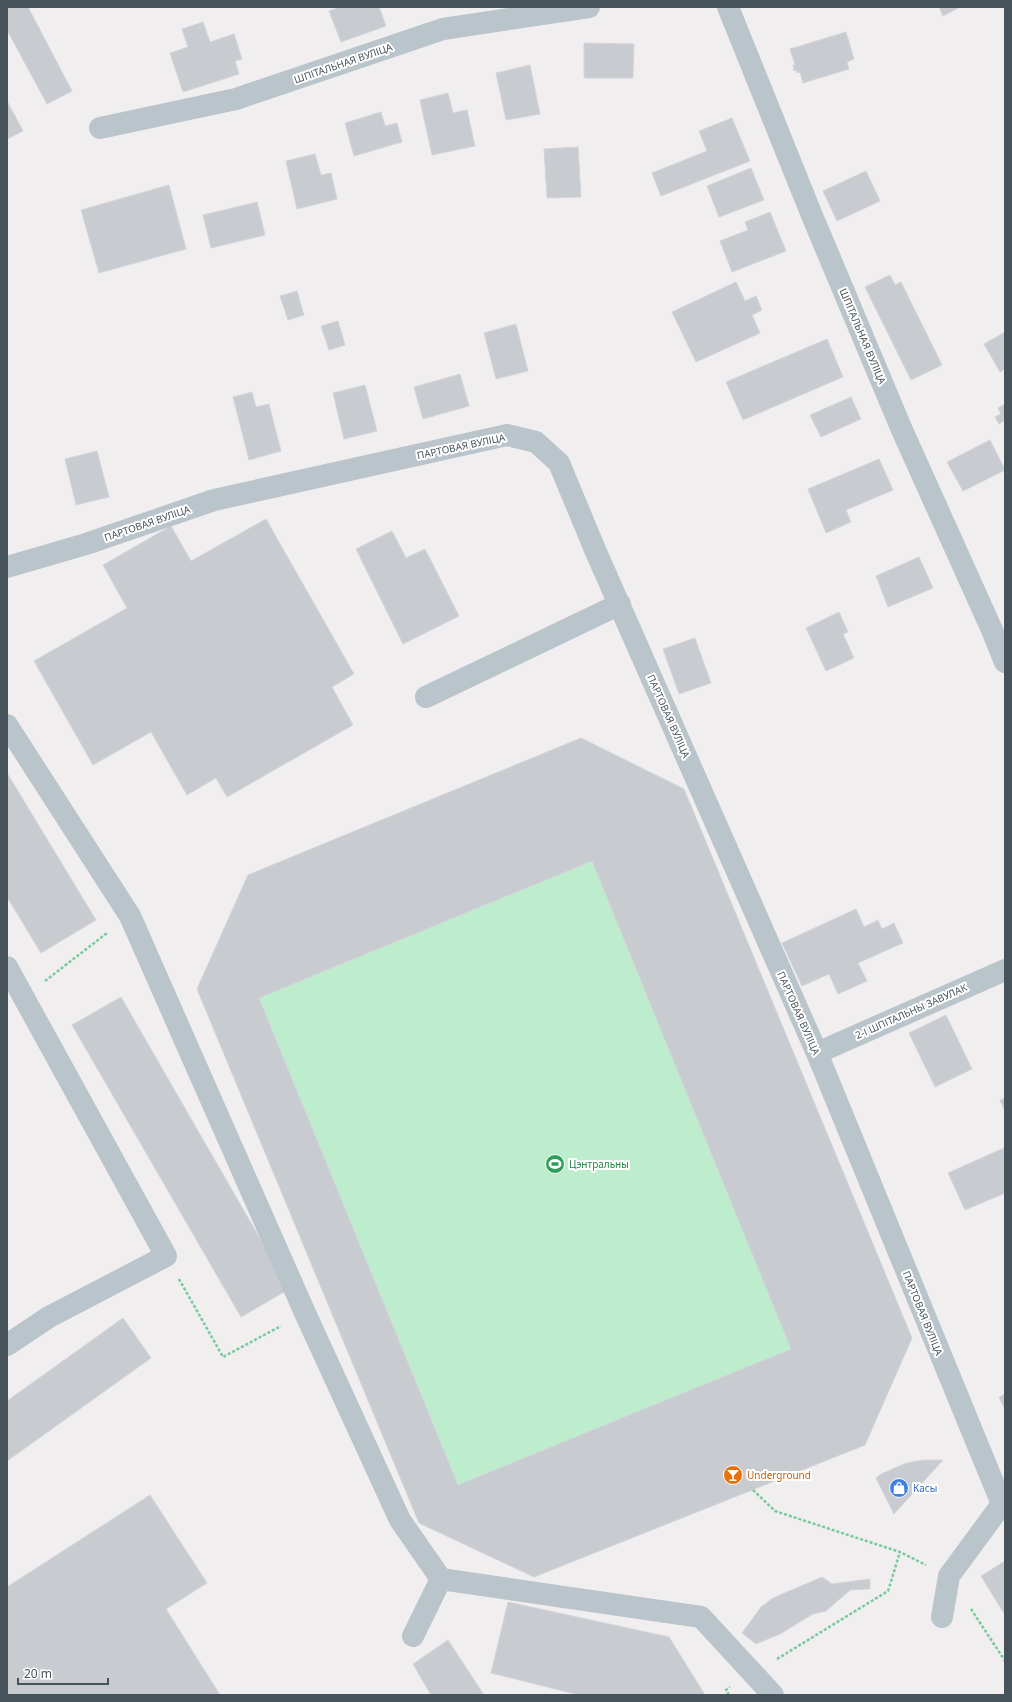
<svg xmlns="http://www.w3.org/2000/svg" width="1012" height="1702" font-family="'Noto Sans',sans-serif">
  <rect width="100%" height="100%" fill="#f1eeef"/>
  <!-- green -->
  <path fill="#beedcd" d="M581,738l103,51 228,549 -47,107 -331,132 -115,-54 -222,-534 51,-114z"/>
  <!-- building -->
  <path fill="#c8ccd1" stroke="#d3d5da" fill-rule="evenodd" d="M7,7h21l44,84 -25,13 -40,-74z
    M340,7h39l7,19 -45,16 -12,-31z
    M939,7h21l-17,9z
    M203,22l7,20 24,-8 8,25 -7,2 4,13 -56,18 -13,-39 18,-6 -6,-18z
    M846,32l8,27 -7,3 2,7 -46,14 -3,-11 -3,1 -1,-3 -2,1 -1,-6h2l-5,-16z
    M584,43l50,1 -1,34h-49z
    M530,65l10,49 -34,6 -10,-47z
    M448,93l5,20 14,-3 8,36 -43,9 -12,-55z
    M7,101l16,30 -16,8z
    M381,112l4,14 12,-3 5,19 -48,14 -9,-33z
    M732,118l18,43 -89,35 -9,-23 55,-22 -8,-20z
    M578,147l3,50 -34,1 -3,-49z
    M315,154l6,21 10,-2 6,26 -40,10 -11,-48z
    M751,168l13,32 -45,17 -12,-31z
    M866,171l14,30 -43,20 -14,-30z
    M169,185l17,64 -87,24 -18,-63z
    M257,202l8,33 -54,13 -8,-33z
    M770,212l16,39 -54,21 -12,-31 28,-11 -3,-8z
    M890,275l5,10 6,-3 41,83 -31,15 -46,-93z
    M736,282l9,19 11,-5 6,14 -10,5 8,18 -64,29 -24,-50z
    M297,291l7,24 -16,5 -8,-24z
    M338,321l7,24 -16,5 -8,-24z
    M516,324l12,47 -32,8 -12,-46z
    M1005,332v37l-5,3 -16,-28z
    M827,339l16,38 -100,43 -17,-38z
    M460,374l9,32 -46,13 -9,-32z
    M365,385l12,46 -33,8 -11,-46z
    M252,392l4,15 13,-3 12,47 -32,9 -16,-63z
    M851,397l10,22 -40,18 -11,-22z
    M1005,404v16l-6,4 -4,-7 6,-3 -3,-6z
    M990,440l15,30 -42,21 -16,-29z
    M97,451l12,46 -33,8 -11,-46z
    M879,459l14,31 -47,20 5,12 -25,11 -18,-44z
    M266,519l88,155 -22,13 21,38 -126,72 -11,-19 -29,17 -36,-63 -58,33 -59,-104 93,-53 -24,-43 68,-39 20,35z
    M392,531l14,27 19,-9 34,67 -56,28 -47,-95z
    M919,557l14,31 -45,19 -12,-31z
    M839,612l9,20 -5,2 11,24 -28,13 -20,-43z
    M695,638l16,45 -32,11 -16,-45z
    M581,738l103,51 228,549 -47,107 -331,132 -115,-54 -222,-534 51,-114zM592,861l199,488 -333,136 -199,-487z
    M7,773l89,147 -55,33 -34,-56z
    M856,909l8,18 14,-7 4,9 12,-6 9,20 -45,20 9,18 -29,13 -9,-20 -27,12 -20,-43z
    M121,997l168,292 -48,28 -169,-292z
    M946,1015l26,54 -37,18 -26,-54z
    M1005,1098v13l-5,-11z
    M1004,1148l1,3v42l-40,17 -17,-37z
    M123,1318l28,40 -144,103v-60z
    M1005,1394v15l-6,-12z
    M923,1460h20l-49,54 -18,-36 5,-4 25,-11z
    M150,1495l57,88 -41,26 54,86h-213v-108z
    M1005,1561v54l-24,-39z
    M822,1577l10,7 38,-5v10l-20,1 -24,21 -13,3 -33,20 -24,10 -14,-11 19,-26 12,-9z
    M508,1602l161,35 36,58h-126l-88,-22z
    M448,1640l36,55h-53l-18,-31z"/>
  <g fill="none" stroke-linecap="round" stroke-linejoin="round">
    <!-- path -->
    <path stroke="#77ca9b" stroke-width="2.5" stroke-dasharray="3 2" stroke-linecap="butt" d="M45,981l62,-48
      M179,1279l44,78 58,-31
      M753,1490l22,21 125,41 26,13
      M971,1609l34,52
      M777,1659l111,-68 12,-39
      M729,1695l-3,-5 4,-3"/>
    <!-- minor -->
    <path stroke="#bac4cb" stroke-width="22" d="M728,7l83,206 91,217 90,200 13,32
      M100,128l136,-29 207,-70 146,-22
      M7,567l79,-23 128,-44 293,-65 29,7 23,21 37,89 221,501 185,451
      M426,697l194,-93
      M7,725l123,191 175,397 95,207 41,59 260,38 72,78
      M7,967l159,289 -117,61 -42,28
      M817,1053l188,-83
      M942,1617l7,-41 53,-72
      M413,1636l28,-57"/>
  </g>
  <!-- icons -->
  <defs>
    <symbol id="stadium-disc" viewBox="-11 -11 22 22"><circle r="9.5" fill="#2e9e5b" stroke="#fff"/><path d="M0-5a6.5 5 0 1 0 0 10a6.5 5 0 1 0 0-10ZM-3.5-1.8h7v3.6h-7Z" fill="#fff"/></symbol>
    <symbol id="bar-disc" viewBox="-11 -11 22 22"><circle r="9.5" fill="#e8710a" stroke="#fff"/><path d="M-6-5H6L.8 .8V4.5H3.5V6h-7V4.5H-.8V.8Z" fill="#fff"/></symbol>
    <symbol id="shop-disc" viewBox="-11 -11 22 22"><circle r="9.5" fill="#3f7fe0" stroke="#fff"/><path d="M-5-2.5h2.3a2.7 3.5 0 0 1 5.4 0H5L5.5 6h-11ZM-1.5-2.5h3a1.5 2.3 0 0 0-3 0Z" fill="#fff"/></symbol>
  </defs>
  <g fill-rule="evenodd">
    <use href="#stadium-disc" x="544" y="1153" width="22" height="22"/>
    <use href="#bar-disc" x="722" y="1464" width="22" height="22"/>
    <use href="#shop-disc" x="888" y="1477" width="22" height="22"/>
  </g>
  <g text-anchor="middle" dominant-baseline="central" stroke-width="4" stroke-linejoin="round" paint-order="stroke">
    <!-- street labels -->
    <g font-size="10" fill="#47535b" stroke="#fff">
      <text transform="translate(343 63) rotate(-19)">ШПІТАЛЬНАЯ ВУЛІЦА</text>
      <text transform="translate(863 336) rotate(67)">ШПІТАЛЬНАЯ ВУЛІЦА</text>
      <text transform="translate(461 446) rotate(-12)">ПАРТОВАЯ ВУЛІЦА</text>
      <text transform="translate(147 523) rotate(-19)">ПАРТОВАЯ ВУЛІЦА</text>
      <text transform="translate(669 716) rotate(66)">ПАРТОВАЯ ВУЛІЦА</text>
      <text transform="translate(911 1011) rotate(-24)">2-І ШПІТАЛЬНЫ ЗАВУЛАК</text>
      <text transform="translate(799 1013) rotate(66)">ПАРТОВАЯ ВУЛІЦА</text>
      <text transform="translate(923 1313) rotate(68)">ПАРТОВАЯ ВУЛІЦА</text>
    </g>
    <!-- leisure labels -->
    <g font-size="10" fill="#27864d" stroke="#fff" text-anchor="start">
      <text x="569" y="1164">Цэнтральны</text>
    </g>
    <!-- food labels -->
    <g font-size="10" fill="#c56008" stroke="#fff" text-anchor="start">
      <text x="747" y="1475">Underground</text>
    </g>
    <!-- shop labels -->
    <g font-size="10" fill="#366cbe" stroke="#fff" text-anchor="start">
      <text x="913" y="1488">Касы</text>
    </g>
  </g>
  <!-- border -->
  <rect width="1012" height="1702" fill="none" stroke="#47535b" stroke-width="16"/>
  <!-- scale -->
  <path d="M18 1678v6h90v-6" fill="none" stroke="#47535b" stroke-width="2"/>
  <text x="24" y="1678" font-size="12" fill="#47535b" stroke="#ffffff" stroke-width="3" paint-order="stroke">20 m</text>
</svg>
